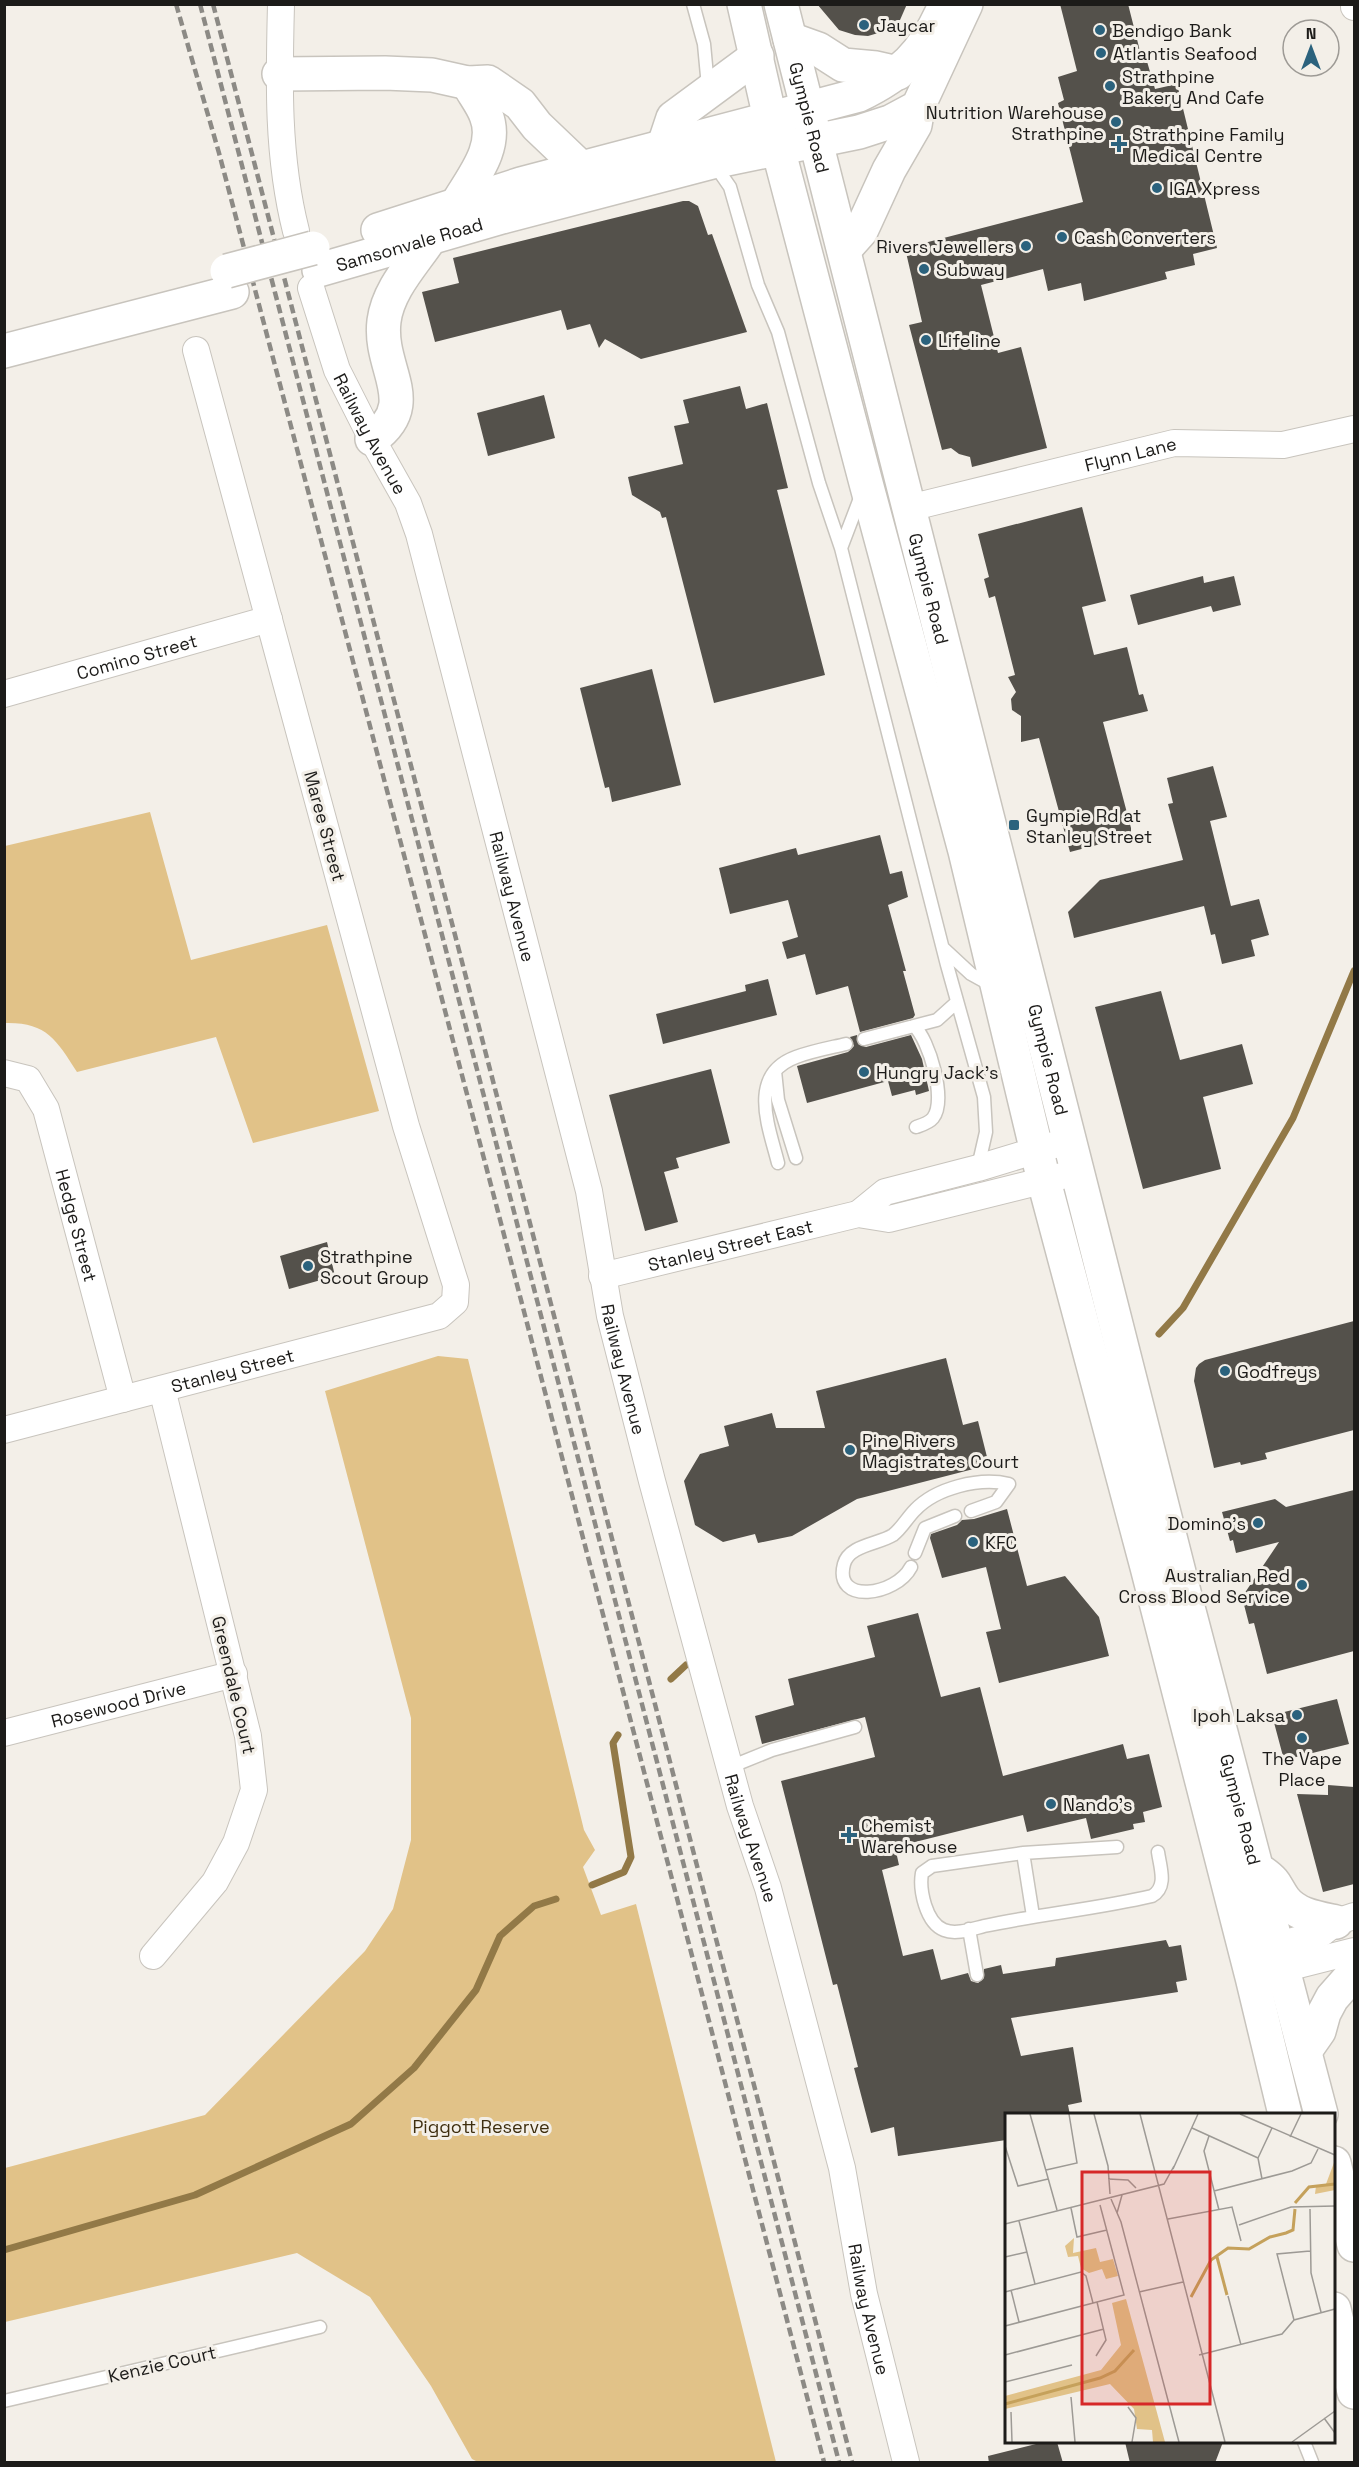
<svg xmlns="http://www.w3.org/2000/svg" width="1359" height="2467" font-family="'Space Grotesk',sans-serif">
  <rect width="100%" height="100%" fill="#f3efe8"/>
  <!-- green -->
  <path fill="#e1c288" d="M150,812l41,148 136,-35 52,186 -126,32 -37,-106 -139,35c-21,-33 -31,-50 -72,-49v-177z
    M438,1356l30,3 116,471 11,20 -12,17 18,48 35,-11 140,558h-298l-6,-3 -41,-73 -61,-89 -73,-44 -292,69v-154l200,-53 160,-164 28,-42 18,-69v-122l-86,-327z"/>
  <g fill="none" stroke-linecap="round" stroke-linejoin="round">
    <!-- stream -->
    <path stroke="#927947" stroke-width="7" d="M1159,1334l24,-26 110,-190 61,-147
      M671,1679l15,-14
      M592,1885l32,-13 7,-15 -18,-114 5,-8
      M4,2250l191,-55 156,-71 63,-56 62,-78 24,-54 34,-30 22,-7"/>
  </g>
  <!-- building -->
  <path fill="#54514b" d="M817,4h90l-7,16 -15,11 -17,5 -13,-1 -16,-5z
    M1060,4h68l14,55 4,-1 9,31 22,-5 40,164 -24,6 2,11 -30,7 2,7 -83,22 -3,-18 -33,8 -5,-22 -62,16 17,68 23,-6 26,101 -75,19 -2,-10 -11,-3 -8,-6 -9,2 -33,-125 13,-3 -17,-74 178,-46 -25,-99 6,-3 -6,-23 19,-6z
    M683,201h6l9,5 10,29 4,-1 35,98 -106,27 -36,-20 -6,9 -9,-24 -23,6 -6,-20 -126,32 -13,-50 37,-9 -6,-25z
    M740,386l6,23 21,-6 21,85 -11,2 48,185 -111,28 -48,-186 -4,1 -2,-6 -28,-17 -4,-18 55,-13 -9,-38 15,-3 -6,-23z
    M544,395l11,43 -67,18 -11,-43z
    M1082,507l24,94 -24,6 12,48 33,-8 12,48 4,-1 5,17 -45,11 28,106v8l-61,16 -31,-114 -18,4v-26l-9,-6 -1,-11 5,-7 -8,-15 7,-2 -20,-79 -6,2 -5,-19 5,-2 -11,-43z
    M1203,576l1,7 30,-7 7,29 -28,7 -2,-6 -73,19 -8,-30z
    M652,669l29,116 -69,17 -3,-15 -4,1 -25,-100z
    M1213,766l14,51 -17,4 21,85 28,-7 10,36 -18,5 4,16 -33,8 -7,-30 -4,1 -7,-29 -130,32 -6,-26 32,-32 83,-20 -15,-56 5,-1 -6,-25z
    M880,835l10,39 12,-3 6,26 -20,8 18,66h-3l12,44 -2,3 -53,14 -12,-46 -32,9 -11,-41 -18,5 -5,-17 16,-5 -10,-37 -58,14 -11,-46 77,-20 2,7z
    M768,979l9,36 -114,29 -7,-30 90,-23 -1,-6z
    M1161,991l19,69 62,-16 11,40 -50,13 18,72 -78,20 -48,-182z
    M857,1035l1,9 8,3 45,-12 11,24 7,32 -13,4 -1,-5 -23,6 -4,-15 -81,22 -10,-37 51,-14 6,-6 -4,-9z
    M711,1069l19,74 -54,15 3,10 -15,4 14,50 -33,9 -36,-136z
    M327,1242l8,34 -46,13 -9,-33z
    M1354,1321v109l-89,23 2,6 -26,6 -1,-3 -26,6 -20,-87 2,-13 3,-4 6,-4z
    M946,1358l17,67 15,-4 11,44 -132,34 -65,37 -34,7 -3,-9 -32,8 -28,-17 -11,-44 16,-27 29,-8 -5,-20 48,-13 4,15h49l-9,-37z
    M1354,1490v161l-87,23 -13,-51 -5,1 -7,-27 37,-55 -43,11 -3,-13 -3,1 -8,-29 53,-13 11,8z
    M1007,1509l20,77 38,-10 34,41 10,39 -110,27 -13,-51 15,-3 -15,-62 -44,11 -12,-40 1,-4 26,-9 5,-5 12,-1z
    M918,1613l23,84 39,-10 23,89 120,-32 4,15 22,-5 13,53 -19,5 2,10 -12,2 1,5 -43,10 -5,-21 -59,14 -4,-17 -128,32 4,18 -17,5 21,86 30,-7 8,31 27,-7 3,8 7,2 6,-5v-9l17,-4 2,9 52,-8 1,-8 110,-18 3,7 12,-2 6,35 -11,2 2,10 -167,26 10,38 52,-9 9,55 -14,3 2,10h-64v25l-108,16 -4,-29 -23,6 -17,-65 4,-1 -21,-83 -4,1 -52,-204 94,-24 -10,-40 -103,27 -7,-28 39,-11 -6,-26 87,-22 -8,-31z
    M1337,1699l12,45 -65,16 -12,-45z
    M1328,1785l26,2v97l-31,8 -26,-98 31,1z
    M1044,2442h13l6,21h-74l-1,-7z
    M1125,2442h98l-8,21h-85z"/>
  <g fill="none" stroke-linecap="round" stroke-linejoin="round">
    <defs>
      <path id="lane" d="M693,4l11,40 3,32 4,12
        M714,164l16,23 28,98 20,47 41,151 22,65 106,417 37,132 2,35 -8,35
        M841,548l21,-55
        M943,948l28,26 20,11
        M914,1026c15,13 33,74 19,92 -4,5 -11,7 -17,9
        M864,1039l73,-19 20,-18
        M775,1071l3,29 18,58
        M778,1163c-9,-36 -31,-88 18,-106 16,-6 33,-9 50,-13
        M915,1553l10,-25 30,-12
        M911,1567c-15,29 -78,38 -67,-3 5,-19 35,-20 49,-29 9,-7 14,-17 22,-25 21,-22 64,-33 94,-26l-13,18 -25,9
        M730,1767l42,-17 83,-23
        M1117,1847l-94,6 -91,13 -10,7c-3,17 4,50 22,57 12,5 28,-1 40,-4 56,-12 113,-17 168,-30 16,-9 8,-29 6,-44
        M1023,1853l10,63
        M969,1929l8,46
        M4,2401l316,-74
        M1304,2442l8,20"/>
      <g id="street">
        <path d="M281,4c-2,77 -4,152 15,227"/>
        <path d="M1354,4v3"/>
        <path id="s1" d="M311,288l26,82 35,69 36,64 11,31 170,657 21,125 42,165 88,325 28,82 74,280 22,126 42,168"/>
        <path id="s2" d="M909,508l265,-65 109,2 71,-16"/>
        <path id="s3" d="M4,694l265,-75"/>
        <path id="s4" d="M4,1073l24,6 18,30 77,290"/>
        <path d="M858,1214l27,-22 93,-24 76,-23"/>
        <path id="s5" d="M602,1276l256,-62 31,5 189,-47"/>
        <path id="s6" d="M4,1430l435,-114 16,-14 1,-17 -50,-159 -210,-776"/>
        <path id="s7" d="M4,1733l230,-59"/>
        <path d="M1260,1950l62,-17 14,-11 18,-6"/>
        <path d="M153,1956l62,-74 21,-39 18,-53 -6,-54 -86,-347"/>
        <path d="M1267,1973l87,-22"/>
      </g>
      <g id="secondary">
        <path d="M279,74l106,-1 47,2 36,8 20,-1 32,22 17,22 44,42"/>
        <path d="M457,204c15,-26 42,-57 29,-89 -4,-11 -13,-22 -18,-32"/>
        <path d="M378,230l143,-46 338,-89c43,-21 63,-40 83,-83"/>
        <path id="s8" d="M319,270l183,-53 210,-55 147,-30 31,-10 28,-15 48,-103"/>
        <path d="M4,351l228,-59"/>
        <path d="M372,439c50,-36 6,-69 12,-118 4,-32 30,-58 47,-84"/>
      </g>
      <g id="highway">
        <path d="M744,4l26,114 96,365 99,368 79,330 103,386 105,410 33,137"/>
        <path id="s9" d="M781,4l403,1588 137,522"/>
        <path d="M790,39l28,10 25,16 33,3 22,5"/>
        <path d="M664,145l9,-27 84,-62"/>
        <path d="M844,250l17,-19 28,-61 26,-45 3,-18"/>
        <path d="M1263,1873c14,10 12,13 21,26 12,16 33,19 52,23"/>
        <path d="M1305,2051l14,-20 5,-18 8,-15 22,-25"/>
        <path d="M1334,2163l20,82"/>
        <path d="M1334,2309l20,83"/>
      </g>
    </defs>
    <!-- lane casing -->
    <use href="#lane" stroke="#c8c4bd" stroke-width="15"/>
    <!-- street casing -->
    <use href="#street" stroke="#c8c4bd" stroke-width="28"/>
    <!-- secondary casing -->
    <use href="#secondary" stroke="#c8c4bd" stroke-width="36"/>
    <!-- highway casing -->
    <use href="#highway" stroke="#c8c4bd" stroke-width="36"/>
    <!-- lane -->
    <use href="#lane" stroke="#fff" stroke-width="12"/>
    <!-- street -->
    <use href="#street" stroke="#fff" stroke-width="26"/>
    <!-- secondary -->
    <use href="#secondary" stroke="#fff" stroke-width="33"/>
    <!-- highway -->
    <use href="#highway" stroke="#fff" stroke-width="33"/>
    <!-- rail -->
    <path stroke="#8c8a85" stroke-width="4.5" stroke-dasharray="9 4.5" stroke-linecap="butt" d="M176,4l43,149 278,1055 327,1254
      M200,4l639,2458
      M213,4l639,2458"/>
    <defs>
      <path id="secondary-bridge" d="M227,271l86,-23"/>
    </defs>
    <!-- secondary-bridge casing -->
    <use href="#secondary-bridge" stroke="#c8c4bd" stroke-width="36" stroke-linecap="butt"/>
    <!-- secondary-bridge -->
    <use href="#secondary-bridge" stroke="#fff" stroke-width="33"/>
  </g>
  <!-- markers -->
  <g fill="#2b627d" stroke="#f3efe8" stroke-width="2">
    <circle cx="864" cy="25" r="6"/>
    <circle cx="1100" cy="30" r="6"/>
    <circle cx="1101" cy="53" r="6"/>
    <circle cx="1110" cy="86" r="6"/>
    <circle cx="1116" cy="122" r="6"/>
    <path d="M1116 135h6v6h6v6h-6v6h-6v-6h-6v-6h6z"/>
    <circle cx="1157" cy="188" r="6"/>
    <circle cx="1062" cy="237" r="6"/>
    <circle cx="1026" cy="246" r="6"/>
    <circle cx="924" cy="269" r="6"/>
    <circle cx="926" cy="340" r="6"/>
    <rect x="1008" y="819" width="12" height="12" rx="3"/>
    <circle cx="864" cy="1072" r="6"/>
    <circle cx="308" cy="1266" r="6"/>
    <circle cx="1225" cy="1371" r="6"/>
    <circle cx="850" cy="1450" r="6"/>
    <circle cx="1258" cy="1523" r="6"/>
    <circle cx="973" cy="1542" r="6"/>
    <circle cx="1302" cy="1585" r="6"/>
    <circle cx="1297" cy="1715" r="6"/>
    <circle cx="1302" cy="1738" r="6"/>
    <circle cx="1051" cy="1804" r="6"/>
    <path d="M846 1826h6v6h6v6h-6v6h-6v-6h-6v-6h6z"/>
  </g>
  <g text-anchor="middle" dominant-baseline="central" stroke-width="6" stroke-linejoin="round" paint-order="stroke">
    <!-- poi labels -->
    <g font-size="18" fill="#1c1b19" stroke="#f3efe8" text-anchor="start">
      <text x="876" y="25">Jaycar</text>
      <text x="1112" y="30">Bendigo Bank</text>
      <text x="1113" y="53">Atlantis Seafood</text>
      <text x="1122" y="76">Strathpine<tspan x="1122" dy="21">Bakery And Cafe</tspan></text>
      <text x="1104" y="112" text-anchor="end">Nutrition Warehouse<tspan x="1104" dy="21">Strathpine</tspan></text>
      <text x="1132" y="134">Strathpine Family<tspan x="1132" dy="21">Medical Centre</tspan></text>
      <text x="1169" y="188">IGA Xpress</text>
      <text x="1074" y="237">Cash Converters</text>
      <text x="1014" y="246" text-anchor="end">Rivers Jewellers</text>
      <text x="936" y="269">Subway</text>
      <text x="938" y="340">Lifeline</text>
      <text x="1026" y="815">Gympie Rd at<tspan x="1026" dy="21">Stanley Street</tspan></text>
      <text x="876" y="1072">Hungry Jack's</text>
      <text x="320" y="1256">Strathpine<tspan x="320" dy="21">Scout Group</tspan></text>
      <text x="1237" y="1371">Godfreys</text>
      <text x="862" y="1440">Pine Rivers<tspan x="862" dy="21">Magistrates Court</tspan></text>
      <text x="1246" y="1523" text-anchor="end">Domino's</text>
      <text x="985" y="1542">KFC</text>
      <text x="1290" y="1575" text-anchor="end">Australian Red<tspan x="1290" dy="21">Cross Blood Service</tspan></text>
      <text x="1285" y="1715" text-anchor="end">Ipoh Laksa</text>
      <text x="1302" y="1758" text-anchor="middle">The Vape<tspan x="1302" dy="21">Place</tspan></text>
      <text x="1063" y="1804">Nando's</text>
      <text x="861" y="1825">Chemist<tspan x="861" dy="21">Warehouse</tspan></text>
    </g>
    <!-- street labels -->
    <g font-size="18" fill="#1c1b19" stroke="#f3efe8">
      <text stroke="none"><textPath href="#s9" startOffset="117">Gympie Road</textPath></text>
      <text stroke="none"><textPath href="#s8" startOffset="94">Samsonvale Road</textPath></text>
      <text stroke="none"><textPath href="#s1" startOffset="158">Railway Avenue</textPath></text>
      <text stroke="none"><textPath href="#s2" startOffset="228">Flynn Lane</textPath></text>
      <text stroke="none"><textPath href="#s9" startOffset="603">Gympie Road</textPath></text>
      <text stroke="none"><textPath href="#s3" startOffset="138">Comino Street</textPath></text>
      <text transform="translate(325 826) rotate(75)">Maree Street</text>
      <text stroke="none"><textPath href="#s1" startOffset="644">Railway Avenue</textPath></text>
      <text stroke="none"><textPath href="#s9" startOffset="1089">Gympie Road</textPath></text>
      <text stroke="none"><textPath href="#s4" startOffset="180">Hedge Street</textPath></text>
      <text stroke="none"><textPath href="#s5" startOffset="132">Stanley Street East</textPath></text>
      <text stroke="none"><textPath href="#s1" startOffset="1130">Railway Avenue</textPath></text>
      <text stroke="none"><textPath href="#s6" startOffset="236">Stanley Street</textPath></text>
      <text transform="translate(234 1685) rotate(77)">Greendale Court</text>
      <text stroke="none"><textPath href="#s7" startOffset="118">Rosewood Drive</textPath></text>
      <text stroke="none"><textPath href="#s9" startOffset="1863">Gympie Road</textPath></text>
      <text stroke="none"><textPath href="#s1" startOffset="1616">Railway Avenue</textPath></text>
      <text stroke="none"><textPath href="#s1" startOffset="2102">Railway Avenue</textPath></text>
      <text transform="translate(162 2364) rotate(-13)">Kenzie Court</text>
    </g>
    <!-- park labels -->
    <g font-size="18" fill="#3e2e0f" stroke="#f3efe8">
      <text x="481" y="2126">Piggott Reserve</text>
    </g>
  </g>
  <!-- overview -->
  <g transform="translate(1005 2113)">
    <rect width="330" height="330" fill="#f3efe8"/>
    <path d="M330,47v30l-20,4 1,-8 10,-2zM69,125l-1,15 23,-5 4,14 13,-3 5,17 -12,3 -4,-10 -13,4 -8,-5 -3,-12 -10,1 -3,-11zM121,186l39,143h-12l-1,-12 -15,-1 -3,-20 -24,-25 -105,25v-13l96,-26 20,-25 -9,-42z" fill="#e1c288"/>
    <path fill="none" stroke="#c5a15b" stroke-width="3" d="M290,90l14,-16 26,-3M212,144l10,38M186,184l20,-37 17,-12 21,1 21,-12 16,-4 7,-3 2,-21M0,291l95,-26 15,-7 19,-21"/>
    <path fill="none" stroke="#9d9a95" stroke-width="1.5" d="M25,1l27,96M89,1l14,52 2,28M135,1l85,328M235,1l95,41M187,15l66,30M204,23l-5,15 15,59M285,24l11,-23M0,33l13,40 30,-7M168,56l25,-55M41,57l31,-7 -8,-49M103,66l20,1 8,8M257,66l-4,-21 14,-30M209,78l78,-20 19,-8 7,-14M106,86l10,23 58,220M66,95l6,29 30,-7M305,96l1,64 10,39M112,100l5,-18M163,106l64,-12 9,34M14,108l16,63M0,111l159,-40 10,-18M234,112l52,-18 44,-1M0,144l22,-5M6,177l8,32M0,179l76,-20 5,4 7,27M134,179l44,-10M223,183l13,49M289,207l-17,-66 33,-3M0,213l119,-31 -24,-90M0,242l99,-26M194,242l83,-21 12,-14 41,-11M91,243l10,-16 -9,-38M0,269l67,-17M66,284l4,45M123,294l8,11 -4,24M6,299l1,30M319,305l11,15M287,329l43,-31"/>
    <path fill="#d62828" fill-opacity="0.15" stroke="#d62828" stroke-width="3" d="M77,59h128v232h-128z"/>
    <rect width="330" height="330" fill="none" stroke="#1c1b19" stroke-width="3"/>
  </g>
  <!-- border -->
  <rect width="1359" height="2467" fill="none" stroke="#1c1b19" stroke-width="12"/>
  <!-- north arrow -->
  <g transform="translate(1311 48)"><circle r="28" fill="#f3efe8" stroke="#9d9a95" stroke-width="1.5"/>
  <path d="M0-4.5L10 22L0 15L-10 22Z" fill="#2b627d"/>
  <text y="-9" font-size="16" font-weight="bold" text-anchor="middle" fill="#1c1b19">N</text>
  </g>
</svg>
